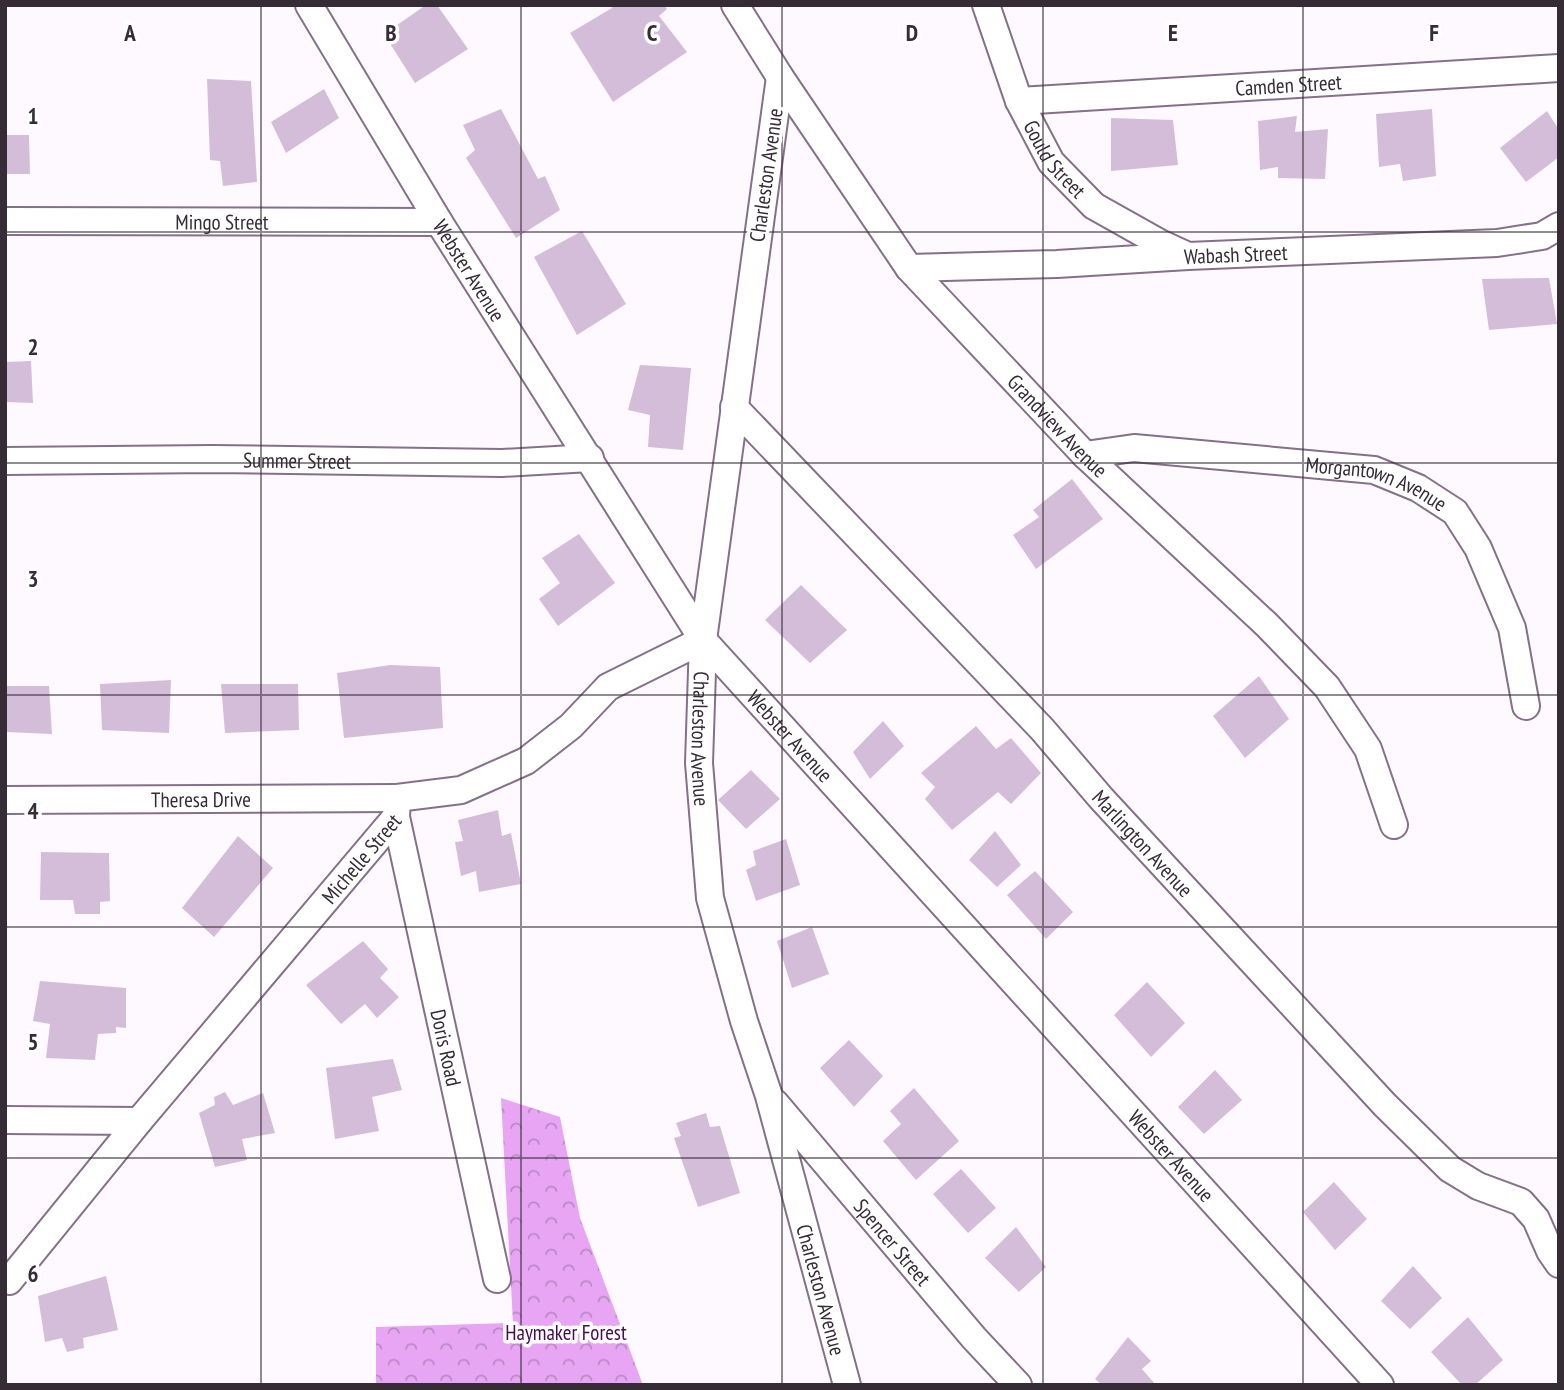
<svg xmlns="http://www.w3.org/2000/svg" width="1564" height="1390" font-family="'PT Sans Narrow',sans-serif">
  <defs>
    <pattern id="forest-crowns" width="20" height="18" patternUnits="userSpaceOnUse" patternTransform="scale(1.75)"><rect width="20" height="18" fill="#e7a5f3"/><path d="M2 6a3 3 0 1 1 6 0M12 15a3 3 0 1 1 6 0" fill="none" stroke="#bc87c6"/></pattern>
  </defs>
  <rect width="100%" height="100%" fill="#fef9ff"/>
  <!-- forest -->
  <path fill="url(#forest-crowns)" d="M501,1098l59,19 20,101 63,167h-267v-58l137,-4z"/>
  <!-- building -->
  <path fill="#d4bdd8" d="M426,5h11l31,44 -53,34 -31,-49z
    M611,5h53l3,4 -8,7 28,36 -74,50 -43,-69 42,-25z
    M207,79l44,2 6,101 -34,4 -3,-25 -10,-1z
    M324,89l15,29 -53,35 -15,-31z
    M501,109l37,70 7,-3 15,34 -44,28 -50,-80 9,-8 -12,-25z
    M1432,109l4,67 -33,5 -3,-17 -21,3 -3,-53z
    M1547,111l12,19v27l-33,25 -26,-34z
    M1297,116l-2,16 33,-3 -3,50 -47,-1v-11l-18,3 -2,-49z
    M1111,118l62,2 5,45 -67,6z
    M5,135h24l1,39h-25z
    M582,231l44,73 -49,31 -43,-78z
    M1549,278l8,46 -68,6 -7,-51z
    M31,361l2,42 -28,-1v-40z
    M640,365l51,3 -8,82 -35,-3 2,-32 -22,-5z
    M1072,479l31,40 -67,50 -23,-34 26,-18 -6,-7z
    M579,534l36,49 -57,43 -19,-27 21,-16 -18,-25z
    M801,585l46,45 -37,33 -45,-43z
    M390,665l50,2 3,61 -99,10 -7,-65z
    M1259,676l30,43 -44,39 -32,-42z
    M171,680l-2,53 -67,-3 -2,-46z
    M221,684h77l1,46 -74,3z
    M5,686h44l3,48 -47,-2z
    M883,721l21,25 -34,33 -17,-27z
    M976,726l20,23 15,-11 30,35 -30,31 -13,-12 -46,38 -27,-31 10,-12 -14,-14z
    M751,770l29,29 -34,30 -28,-29z
    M498,810l4,26 9,-3 10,51 -42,8 -3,-21 -15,5 -6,-34 8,-1 -5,-21z
    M995,831l26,34 -24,22 -28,-27z
    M238,836l35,32 -59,69 -32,-29z
    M786,839l14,46 -44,16 -10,-31 10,-5 -3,-14z
    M41,852l68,1 1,48 -10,1v12h-25l-2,-14h-33z
    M1035,871l38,41 -27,27 -39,-44z
    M812,927l17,47 -37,14 -15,-47z
    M363,941l25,28 -8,9 19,19 -22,21 -12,-14 -24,20 -35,-39z
    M40,981l86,7v40l-10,-1v6l-18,1 -3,26 -49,-2 4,-34 -17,-3z
    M1147,982l38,41 -34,34 -37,-42z
    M849,1040l34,36 -29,31 -34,-39z
    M393,1059l9,31 -30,7 7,34 -44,8 -9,-71z
    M1215,1070l27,30 -38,34 -26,-27z
    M914,1088l45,53 -43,39 -33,-39 18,-17 -11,-13z
    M225,1092l8,13 30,-12 12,40 -33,6 5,21 -32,7 -16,-54 16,-8 -1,-8z
    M706,1113l4,14 10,-1 20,67 -42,14 -24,-69 7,-2 -5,-13z
    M961,1169l35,39 -28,25 -35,-39z
    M1334,1182l33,37 -32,31 -32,-38z
    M1016,1227l30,40 -27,25 -34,-34z
    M1413,1266l29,32 -32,31 -29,-28z
    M106,1276l12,54 -35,8 1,10 -17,4 -5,-14 -17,4 -7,-46z
    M1468,1317l35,43 -28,25h-13l-31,-33z
    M1128,1337l23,24 -9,8 14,16h-54l-7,-6z"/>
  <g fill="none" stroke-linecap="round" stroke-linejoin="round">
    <defs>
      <g id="street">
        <path id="s1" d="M309,5l130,217 264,418 677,745"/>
        <path id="s2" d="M735,5l45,72 129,191 176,187 182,170 60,62 41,62 26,76"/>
        <path id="s3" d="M986,5l33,96 32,61 43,44 66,37 26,12"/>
        <path id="s4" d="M780,77l-77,563 -4,123 11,135 34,123 25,75 78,289"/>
        <path id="s5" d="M1019,101l540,-33"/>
        <path id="s6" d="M5,221l434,1"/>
        <path id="s7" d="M909,268l148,-4 131,-8 309,-13 45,-7 17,-10"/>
        <path id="s8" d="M734,407l308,322 59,69 284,307 65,64 28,17 43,16 15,17 14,32 9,13"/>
        <path id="s9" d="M1085,455l49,-7 240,22 44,18 37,24 23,36 34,80 14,78"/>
        <path id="s10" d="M5,461l207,-2 290,4 88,-5"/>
        <path id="s11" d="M5,800l392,-2"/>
        <path id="s12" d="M396,817l101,462"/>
        <path id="s13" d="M775,1103l199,235 44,47"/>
        <path d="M5,1120l134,1"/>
        <path id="s14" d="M9,1281l130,-160 257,-304 1,-19 64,-8 65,-29 45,-35 37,-39 95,-47"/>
      </g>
    </defs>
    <!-- street casing -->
    <use href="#street" stroke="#857089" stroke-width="30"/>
    <!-- street -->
    <use href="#street" stroke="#fff" stroke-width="26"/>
  </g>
  <!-- grid -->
  <path fill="none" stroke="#352c36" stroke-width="2" stroke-opacity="0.55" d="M261,5v1380M521,5v1380M782,5v1380M1043,5v1380M1303,5v1380M5,232h1554M5,463h1554M5,695h1554M5,927h1554M5,1158h1554"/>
  <g text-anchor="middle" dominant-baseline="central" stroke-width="7" stroke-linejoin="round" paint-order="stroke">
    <!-- street labels -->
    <g font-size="21" fill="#352c36" stroke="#fff">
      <text stroke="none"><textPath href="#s5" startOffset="270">Camden Street</textPath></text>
      <text stroke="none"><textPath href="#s3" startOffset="170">Gould Street</textPath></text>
      <text transform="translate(766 175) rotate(-82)">Charleston Avenue</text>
      <text stroke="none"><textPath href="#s6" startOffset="217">Mingo Street</textPath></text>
      <text stroke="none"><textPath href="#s7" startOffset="327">Wabash Street</textPath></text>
      <text stroke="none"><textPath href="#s1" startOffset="310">Webster Avenue</textPath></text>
      <text stroke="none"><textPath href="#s2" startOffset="532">Grandview Avenue</textPath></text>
      <text stroke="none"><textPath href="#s10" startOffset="292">Summer Street</textPath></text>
      <text stroke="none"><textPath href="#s9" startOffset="296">Morgantown Avenue</textPath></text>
      <text stroke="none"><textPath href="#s1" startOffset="877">Webster Avenue</textPath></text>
      <text stroke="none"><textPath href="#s4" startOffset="667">Charleston Avenue</textPath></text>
      <text stroke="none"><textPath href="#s11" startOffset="196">Theresa Drive</textPath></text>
      <text stroke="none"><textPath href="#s8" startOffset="598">Marlington Avenue</textPath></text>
      <text stroke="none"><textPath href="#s14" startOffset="550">Michelle Street</textPath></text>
      <text stroke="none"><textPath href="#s12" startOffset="236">Doris Road</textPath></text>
      <text stroke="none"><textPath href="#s1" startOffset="1444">Webster Avenue</textPath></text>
      <text stroke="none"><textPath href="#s13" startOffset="182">Spencer Street</textPath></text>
      <text stroke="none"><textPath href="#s4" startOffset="1234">Charleston Avenue</textPath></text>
    </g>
    <!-- park labels -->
    <g font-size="21" fill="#460a51" stroke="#fff">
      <text x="566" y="1332">Haymaker Forest</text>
    </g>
  </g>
  <g font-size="23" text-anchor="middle" font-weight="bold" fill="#352c36" stroke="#fff" stroke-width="7" stroke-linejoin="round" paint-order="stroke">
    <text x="130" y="41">A</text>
    <text x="391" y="41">B</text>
    <text x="652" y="41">C</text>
    <text x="912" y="41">D</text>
    <text x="1173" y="41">E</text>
    <text x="1434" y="41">F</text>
    <text x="33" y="124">1</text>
    <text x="33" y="355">2</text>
    <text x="33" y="587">3</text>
    <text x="33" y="819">4</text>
    <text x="33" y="1050">5</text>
    <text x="33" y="1282">6</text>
  </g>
  <!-- border -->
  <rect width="1564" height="1390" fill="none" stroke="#352c36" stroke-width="14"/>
</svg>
